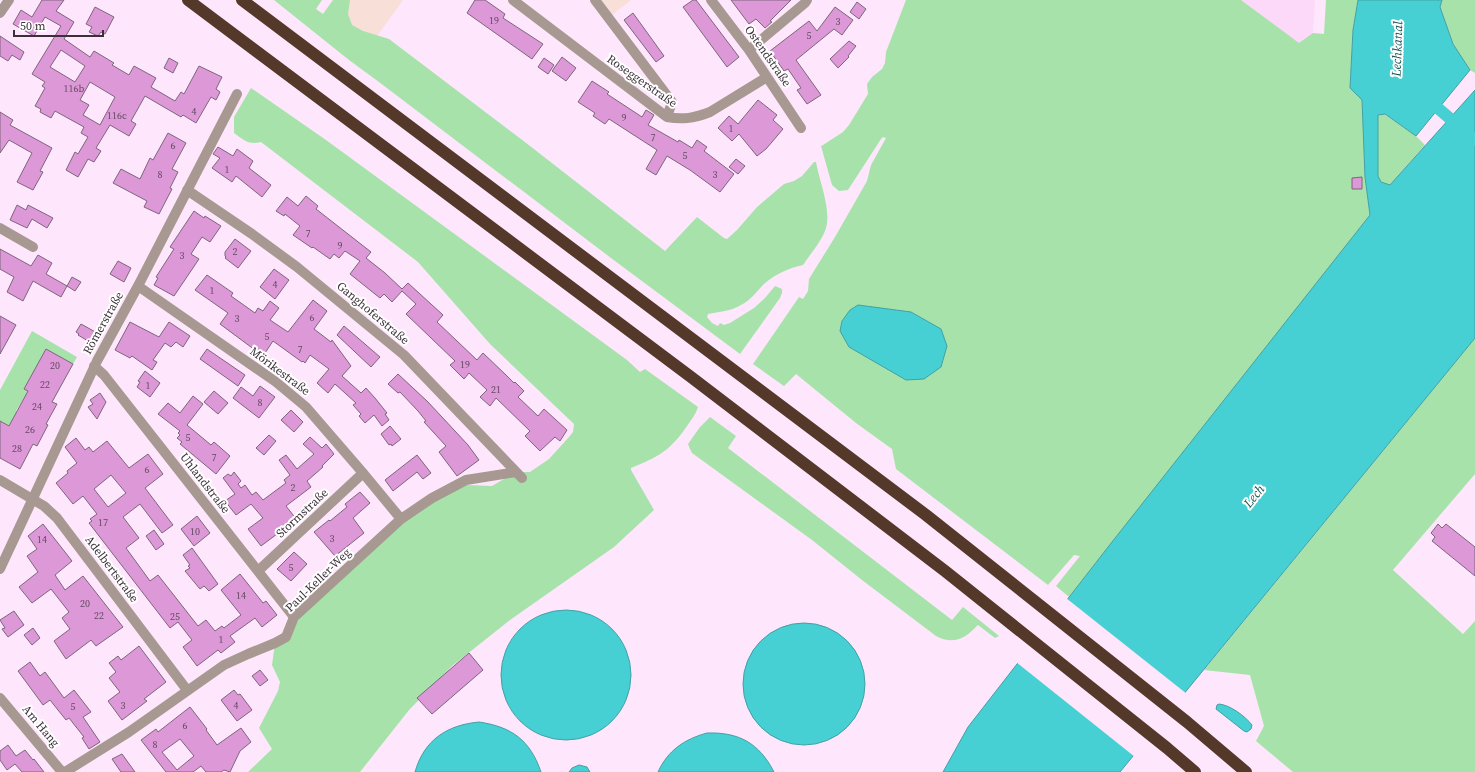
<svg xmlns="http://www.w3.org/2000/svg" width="1475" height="772" font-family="'Source Serif 4',serif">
  <rect width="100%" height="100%" fill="#fee7fc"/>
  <!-- built -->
  <path fill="#fcd9f8" d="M1241,0h74l-2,33 -14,11z"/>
  <!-- education -->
  <path fill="#f8dfd7" d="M333,0h70l-33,46 -45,-35z
    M600,0h31l-19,15z"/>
  <!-- green -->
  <path fill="#a6e2aa" d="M274,0h48l-6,9 7,5 10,-14h17l-2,14 4,11 11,6 26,8 132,100 144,112 32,-34 27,21 3,1 10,-9 20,-23 27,-23 10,-3 8,-5 12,-14h2l1,5c4,18 14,44 9,61 -4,13 -15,25 -23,37 -14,3 -28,9 -39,19 -8,8 -13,16 -23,21 -10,6 -22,7 -33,9l-1,3 5,6 6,3 2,-3 4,2 6,-2 24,-15 11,-10 10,-12 7,3v4l-2,5 -40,56 -129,-96 -232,-176 -30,-22z
    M906,0h335l58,43 14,-10 11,1 2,-34h32l-5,30 -3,58 12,12 3,77 5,38 -301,382 -13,-11 24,-30 -6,-1 -26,30 -152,-116 -4,-20 -36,-26 -60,-49 -12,12 -31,-22 46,-67 4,2 5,-8 1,-12 26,-42 32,-56 4,-16 15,-27 -3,-1 -2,2 -33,51 -9,1 -7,-6 -11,-39 2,-1 20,-13 6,-7 19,-31 -1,-10 5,-7 10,-8 3,-6 1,-11z
    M1442,0h33v73l-5,-3 -17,-26 -13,-37z
    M251,88l75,52 301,220 13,12 5,-3 53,38c-2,7 -7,13 -11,19 -17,25 -29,31 -56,42v2l23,40 -40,37 -104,73 -58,46 -43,44 -49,62h-112l24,-23 -13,-21 19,-37 2,-9 -8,-17 3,-22 19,-26 138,-119 35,-13 25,1 24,-14h14l19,-13 20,-22 4,-5 1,-8 -84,-80 -72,-82 -157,-120c-13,3 -17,-2 -27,-9v-16z
    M1384,114l32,22 9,9 -35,40 -9,-3 -3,-6v-61z
    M32,331l45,26 -4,7 -27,-15 -22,40 4,2 -12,20 5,3 -8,14 -13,-7v-31z
    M1475,338v136l-82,96 70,64 12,-13v151h-182l-37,-31 8,-15 -14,-51 -46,-5z
    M710,417l26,19 -8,12 224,172 11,-13 36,29 -4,2 -17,-13c-13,14 -25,20 -42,11l-74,-56 -50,-40 -120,-87 -2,-4 -2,-5 12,-17z"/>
  <!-- water -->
  <path fill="#46d0d3" stroke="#43a0a5" d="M1358,0h84l-2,7 13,37 17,26 -54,66 -31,-22 -7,1v61l3,6 9,3 85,-95v248l-355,434h-177l25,-45 144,-185 258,-327 -5,-38 -3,-77 -12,-12 3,-58z
    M858,305l53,7 30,17 6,17 -6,21 -17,12 -18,1 -57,-33 -9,-16 2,-10 8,-11z
    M501 675a65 65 0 1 1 130 0a65 65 0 1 1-130 0Z
    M743 684a61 61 0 1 1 122 0a61 61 0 1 1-122 0Z
    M1219,704c11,1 26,12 33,21l-1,4 -4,3 -3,-1 -28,-22 1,-4z
    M479,722c33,5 51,18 62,50h-126c9,-32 32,-47 64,-50z
    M707,733c32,-1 52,10 67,39h-116c10,-22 27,-33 49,-39z
    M579,765l8,2 3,5h-21l3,-4z"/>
  <!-- pier -->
  <path fill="#fee7fc" d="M1066,598l121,96 -52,63 -119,-95z"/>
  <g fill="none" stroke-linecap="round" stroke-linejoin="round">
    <!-- canal -->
    <path stroke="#46d0d3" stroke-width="12" d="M1426,98l49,42"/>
  </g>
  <!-- building -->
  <path fill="#dc98d7" stroke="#7e657c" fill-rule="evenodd" d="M42,0h22l-8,11 18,11 -10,17 26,18 4,-6 20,12 -2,2 17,10 5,-9 22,12 -5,9 24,14 6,-9 3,2 15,-28 23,11 -6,12 4,3 -4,8 -5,-3 -15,26 -13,-8 -2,2 -36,-21 -14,25 5,3 -7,12 -19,-11 -14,23 5,3 -7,11 -6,-3 -10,18 -12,-7 9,-18 3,2 10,-17 -7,-4 3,-6 -29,-16 -4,7 -11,-6 1,-3 -6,-3 10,-18 -3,-2 3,-4 -13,-8 29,-48 -16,-9 -11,19 -21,-12 8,-14 11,7zM61,50l24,16 -10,16 -25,-15zM90,82l25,15 -15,28 -17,-10 6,-10 -9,-5z
    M475,0h10l20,14 -2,4 40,26 -11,15 -65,-46z
    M693,0h3l43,57 -12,10 -44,-60z
    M731,0h60l-21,21 2,1 -7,6 -9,-9 -7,5z
    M857,2l9,7 -7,10 -9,-7z
    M95,7l19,10 -9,17 -4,-2 -3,4 -9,-4 3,-5 -6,-3z
    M835,7l18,13 -11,15 -8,-6 -38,31 25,35 -14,9 -10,-14 4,-2 -13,-19 -4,2 -14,-20 39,-30 8,10z
    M633,13l31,43 -8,6 -32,-42z
    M0,36l24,16 -4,8 -8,-5 -4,6 -8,-5z
    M849,41l7,5 -8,10 1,1 -11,11 -8,-9z
    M562,57l14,11 -10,13 -14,-10z
    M169,58l9,5 -5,10 -9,-5z
    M544,58l10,7 -6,9 -10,-7z
    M592,81l17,11 -2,2 35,23 4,-7 8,5 -6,10 30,17 1,-2 13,8 5,-8 10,7 -3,4 30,23 -14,18 -30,-22 -23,-14 -11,19 -10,-6 11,-19 -48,-31 -4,5 -12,-8 2,-3 -17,-11z
    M758,100l19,15 -4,5 10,9 -17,20 -9,7 -18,-22 -7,7 -14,-13 11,-12 9,8z
    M0,112l13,8 -3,5 42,23 -12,23 3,1 -10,18 -16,-8 15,-29 -23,-13 -9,13z
    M168,133l18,10 -14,26 6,3 -8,16 2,1 -13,25 -15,-7 3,-6 -34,-18 8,-14 19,10 10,-21 3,2z
    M218,147l15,9 4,-7 16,12 -4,7 22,17 -9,12 -26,-21 -4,6 -20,-14 8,-10 -7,-4z
    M736,159l9,7 -7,8 -9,-7z
    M1362,177v12h-10v-11z
    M306,196l12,10 -2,3 55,43 -5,6 19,15 17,16 6,-6 35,32 -6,7 40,38 6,-7 23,22 8,8 1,-1 9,9 -6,6 20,19 6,-7 23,21 -7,11 -5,-4 -15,14 -15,-15 5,-5 -34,-33 -6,8 -10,-9 7,-7 -18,-17 -5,6 -14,-14 5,-4 -49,-47 10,-10 -14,-13 -10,11 -8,-8 -4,4 -30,-24 10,-13 -15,-10 -6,7 -5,-4 -4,5 -17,-12 -1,1 -19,-13 7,-9 -15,-12 -1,2 -8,-5 11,-14 11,9z
    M17,205l9,5 2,-5 25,13 -6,10 -15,-9 -5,9 -17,-8z
    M194,211l10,7 1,-2 16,10 -11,16 -8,-5 -11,17 8,5 -25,37 -20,-11 4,-7 -2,-1 18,-28 -4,-2z
    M235,239l16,12 -13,17 -13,-10 1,-1 -1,-1v-4z
    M0,249l31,17 7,-11 14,8 -6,11 21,12 5,-9 9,5 -6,9 -8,-5 -6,11 -28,-16 -10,20 -16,-9 7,-15 -14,-8z
    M118,261l13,7 -7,14 -14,-8z
    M274,269l15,11 -14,19 -15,-12z
    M207,275l26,18 -2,3 24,17 3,-5 5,3 7,-10 9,7 -9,12 18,12 25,-32 14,11 -13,18 17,13 1,-2 19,26 -9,10 19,17 5,-5 9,10 12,15 -2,1 4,6 -7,6 -8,-11 -9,8 -6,-7 2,-2 -8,-9 3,-2 -21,-19 -7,9 -11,-10 12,-14 -19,-14 -5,8 -2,-2 -1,1 -29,-21 -10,15 -43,-32 8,-11 -33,-23z
    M0,316l16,9 -16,29z
    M130,322l29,15 10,-15 21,14 -7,11 -7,-5 -5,5 -6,-4 -12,17 4,2 -5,8 -20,-14 -2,2 -15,-8z
    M81,324l18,10 -6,10 -15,-9 1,-1 -3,-2z
    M344,326l36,31 -9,10 -34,-32z
    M46,349l27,15 -21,38 5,2 -11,20 2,1 -11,21 -4,-2 -13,25 -20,-11v-37l9,5 19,-35 -4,-2z
    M207,349l38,26 -7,11 -38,-27z
    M145,371l15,12 -10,14 -13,-10 3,-5 -2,-1z
    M398,374l30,28 40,43 11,15 -22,16 -18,-24 7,-6 -22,-24 2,-1 -8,-10 -18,-19 -2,1 -10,-9z
    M260,386l15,11 -16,21 -26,-20 8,-11 12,9z
    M214,391l14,12 -10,11 -14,-12z
    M100,393l6,9 -9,17 -9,-12 5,-3 -3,-4z
    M193,396l10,8 -16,21 24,20 3,-3 16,14 -14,18 -36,-30 2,-2 -5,-4 3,-3 -2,-2 2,-2 -22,-17 10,-11 12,10z
    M291,410l12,12 -9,10 -13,-12z
    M390,426l11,13 -9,7 -1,-2 -2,1 -8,-11z
    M269,435l7,6 -12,14 -8,-7z
    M310,437l12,11 4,-4 8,10 -12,12 1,1 -16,14 4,6 -25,19 11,14 -4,3 1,1 -7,6 -2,-2 -24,18 -13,-17 15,-11 -12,-14 -15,11 -11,-14 10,-7 -12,-16 5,-4 3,2 3,-4 7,9 -3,3 3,4 4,-3 7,10 4,-3 7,8 23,-17 -2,-3 6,-5 -11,-15 7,-5 11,14 17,-15 -11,-10z
    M76,438l9,12 4,-3 4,5 14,-11 22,27 19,-14 15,20 -18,14 28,37 -11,8 -22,-29 -17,13 16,21 -13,10 24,33 8,-6 40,51 8,-6 9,11 7,-5 2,2 17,-13 -20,-25 19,-16 23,29 3,-2 11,14 -15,12 -7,-9 -25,18 5,6 -14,11 -3,-3 -21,16 -14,-19 9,-7 -14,-18 -8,6 -81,-105 3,-2 -2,-2 7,-5 -14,-18 -10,8 -17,-21 12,-10 -1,-2 10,-8 -12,-16zM111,475l15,18 -18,14 -14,-18z
    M417,455l14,18 -8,6 -6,-7 -24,19 -8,-11z
    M360,492l10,11 -17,15 11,15 -29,23 -21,-24 15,-12 1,1 17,-14 -2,-3z
    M197,516l13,17 -16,13 -13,-17z
    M43,524l29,37 -17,14 10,15 18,-14 40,51 -27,19 -5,-6 -25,19 -12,-18 16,-12 -8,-11 7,-6 -18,-23 -19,14 -13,-16 19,-15 -11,-16 10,-7 -9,-13z
    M1438,524l4,4 4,-4 29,23v29l-43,-35 3,-4 -4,-4z
    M154,530l10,14 -8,6 -10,-14z
    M192,548l26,36 -9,7 -5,-5 -4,3 -15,-18 5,-3 -2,-2 2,-1 -7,-10z
    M294,552l13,12 -16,17 -14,-12z
    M14,611l10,14 -16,12 -6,-8 3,-1 -5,-8z
    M33,628l7,10 -8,7 -8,-10z
    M139,646l27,36 -22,17 3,2 -25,19 -14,-19 12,-9 -11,-14 7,-6 -7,-9 9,-7 3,4z
    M469,653l14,17 -51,44 -15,-16z
    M30,662l10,14 5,-4 19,26 10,-8 17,22 -8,5 17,25 -11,7 -7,-11 2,-1 -15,-19 -3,2 -16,-20 -7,5 -25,-34z
    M260,670l8,10 -8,6 -8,-10z
    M234,690l4,5 2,-1 12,16 -15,11 -16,-21z
    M190,707l17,22 -1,1 11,15 24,-17 10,14 -11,9 -10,21 -6,-2 -3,2h-15l-5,-6 -8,6h-27l-25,-32 15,-11 2,3zM180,739l14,17 -17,14 -15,-18z
    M8,745l8,11 9,-6 8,10 1,-1 10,13h-22l-7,-8 -8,6 -7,-10v-9z
    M122,754l13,18h-14l-9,-13z"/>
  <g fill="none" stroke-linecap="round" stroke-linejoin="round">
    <!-- minor -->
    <path stroke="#a79991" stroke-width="10" d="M513,0l154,117c16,3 28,1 43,-5l57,-35
      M595,0l77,102 -5,15
      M711,0l38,50 52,78
      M0,13l9,-13
      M749,50l56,-47 2,-3
      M187,190l65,44 45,33 107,88 118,123
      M0,228l33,19
      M138,286l138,96 30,25 57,66 38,46
      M94,366l10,9 190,242
      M0,480l44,26 13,12 130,172
      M0,569l97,-208 41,-75 99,-192
      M258,571l105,-98
      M0,698l62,74
      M65,772l64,-40 95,-67 24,-11 27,-11 11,-6 8,-20 107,-98 31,-21 34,-18 50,-8"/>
    <!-- highway -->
    <path stroke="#54392a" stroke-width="12" d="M188,0l503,377 254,194 222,177 28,24
      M242,0l684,515 261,207 59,50"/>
  </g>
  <g text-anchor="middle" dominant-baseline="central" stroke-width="4" stroke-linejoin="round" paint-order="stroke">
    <!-- number labels -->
    <g font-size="10" fill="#634a60">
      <text x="494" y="20">19</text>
      <text x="838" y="21">3</text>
      <text x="809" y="35">5</text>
      <text x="74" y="88">116b</text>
      <text x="194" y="111">4</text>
      <text x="117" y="115">116c</text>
      <text x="624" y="117">9</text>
      <text x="731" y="128">1</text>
      <text x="653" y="137">7</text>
      <text x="173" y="145">6</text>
      <text x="685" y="155">5</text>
      <text x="227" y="169">1</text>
      <text x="160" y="174">8</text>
      <text x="715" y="174">3</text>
      <text x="308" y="233">7</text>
      <text x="340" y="245">9</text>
      <text x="235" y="251">2</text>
      <text x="182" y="255">3</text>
      <text x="275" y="284">4</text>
      <text x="212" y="290">1</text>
      <text x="312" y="317">6</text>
      <text x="237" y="318">3</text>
      <text x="267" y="336">5</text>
      <text x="300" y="349">7</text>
      <text x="465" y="364">19</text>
      <text x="55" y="365">20</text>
      <text x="45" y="384">22</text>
      <text x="148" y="385">1</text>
      <text x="496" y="389">21</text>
      <text x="260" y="402">8</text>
      <text x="37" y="406">24</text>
      <text x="30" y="429">26</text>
      <text x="188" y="437">5</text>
      <text x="17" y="448">28</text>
      <text x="214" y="457">7</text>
      <text x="147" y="469">6</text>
      <text x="293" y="487">2</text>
      <text x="103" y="522">17</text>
      <text x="195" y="531">10</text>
      <text x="332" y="538">3</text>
      <text x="42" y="539">14</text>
      <text x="291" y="567">5</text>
      <text x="241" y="595">14</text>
      <text x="85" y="603">20</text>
      <text x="99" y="615">22</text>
      <text x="175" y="616">25</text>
      <text x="221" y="639">1</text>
      <text x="123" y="705">3</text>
      <text x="236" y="705">4</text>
      <text x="73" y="706">5</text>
      <text x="185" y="725">6</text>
      <text x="155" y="744">8</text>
    </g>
    <!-- street labels -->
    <g font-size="12" fill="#3b3039" stroke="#fff">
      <text transform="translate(768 56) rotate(55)">Ostendstraße</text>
      <text transform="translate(642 81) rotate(35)">Roseggerstraße</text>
      <text transform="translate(373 313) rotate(40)">Ganghoferstraße</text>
      <text transform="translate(103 323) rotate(-61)">Römerstraße</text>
      <text transform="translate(280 371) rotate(37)">Mörikestraße</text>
      <text transform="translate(205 483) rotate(52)">Uhlandstraße</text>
      <text transform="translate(302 513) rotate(-43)">Stormstraße</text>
      <text transform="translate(112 569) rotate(53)">Adelbertstraße</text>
      <text transform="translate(318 580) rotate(-44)">Paul-Keller-Weg</text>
      <text transform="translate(41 726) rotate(50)">Am Hang</text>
    </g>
    <!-- water labels -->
    <g font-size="13" font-style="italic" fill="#1e5758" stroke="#fff">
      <text transform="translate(1397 49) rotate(-88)">Lechkanal</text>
      <text transform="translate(1254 496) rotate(-51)">Lech</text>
    </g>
  </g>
  <!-- scale -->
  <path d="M14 30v6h89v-6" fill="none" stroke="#3b3039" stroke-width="2"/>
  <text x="20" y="30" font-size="12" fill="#3b3039" stroke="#ffffff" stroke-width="3" paint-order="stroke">50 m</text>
</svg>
